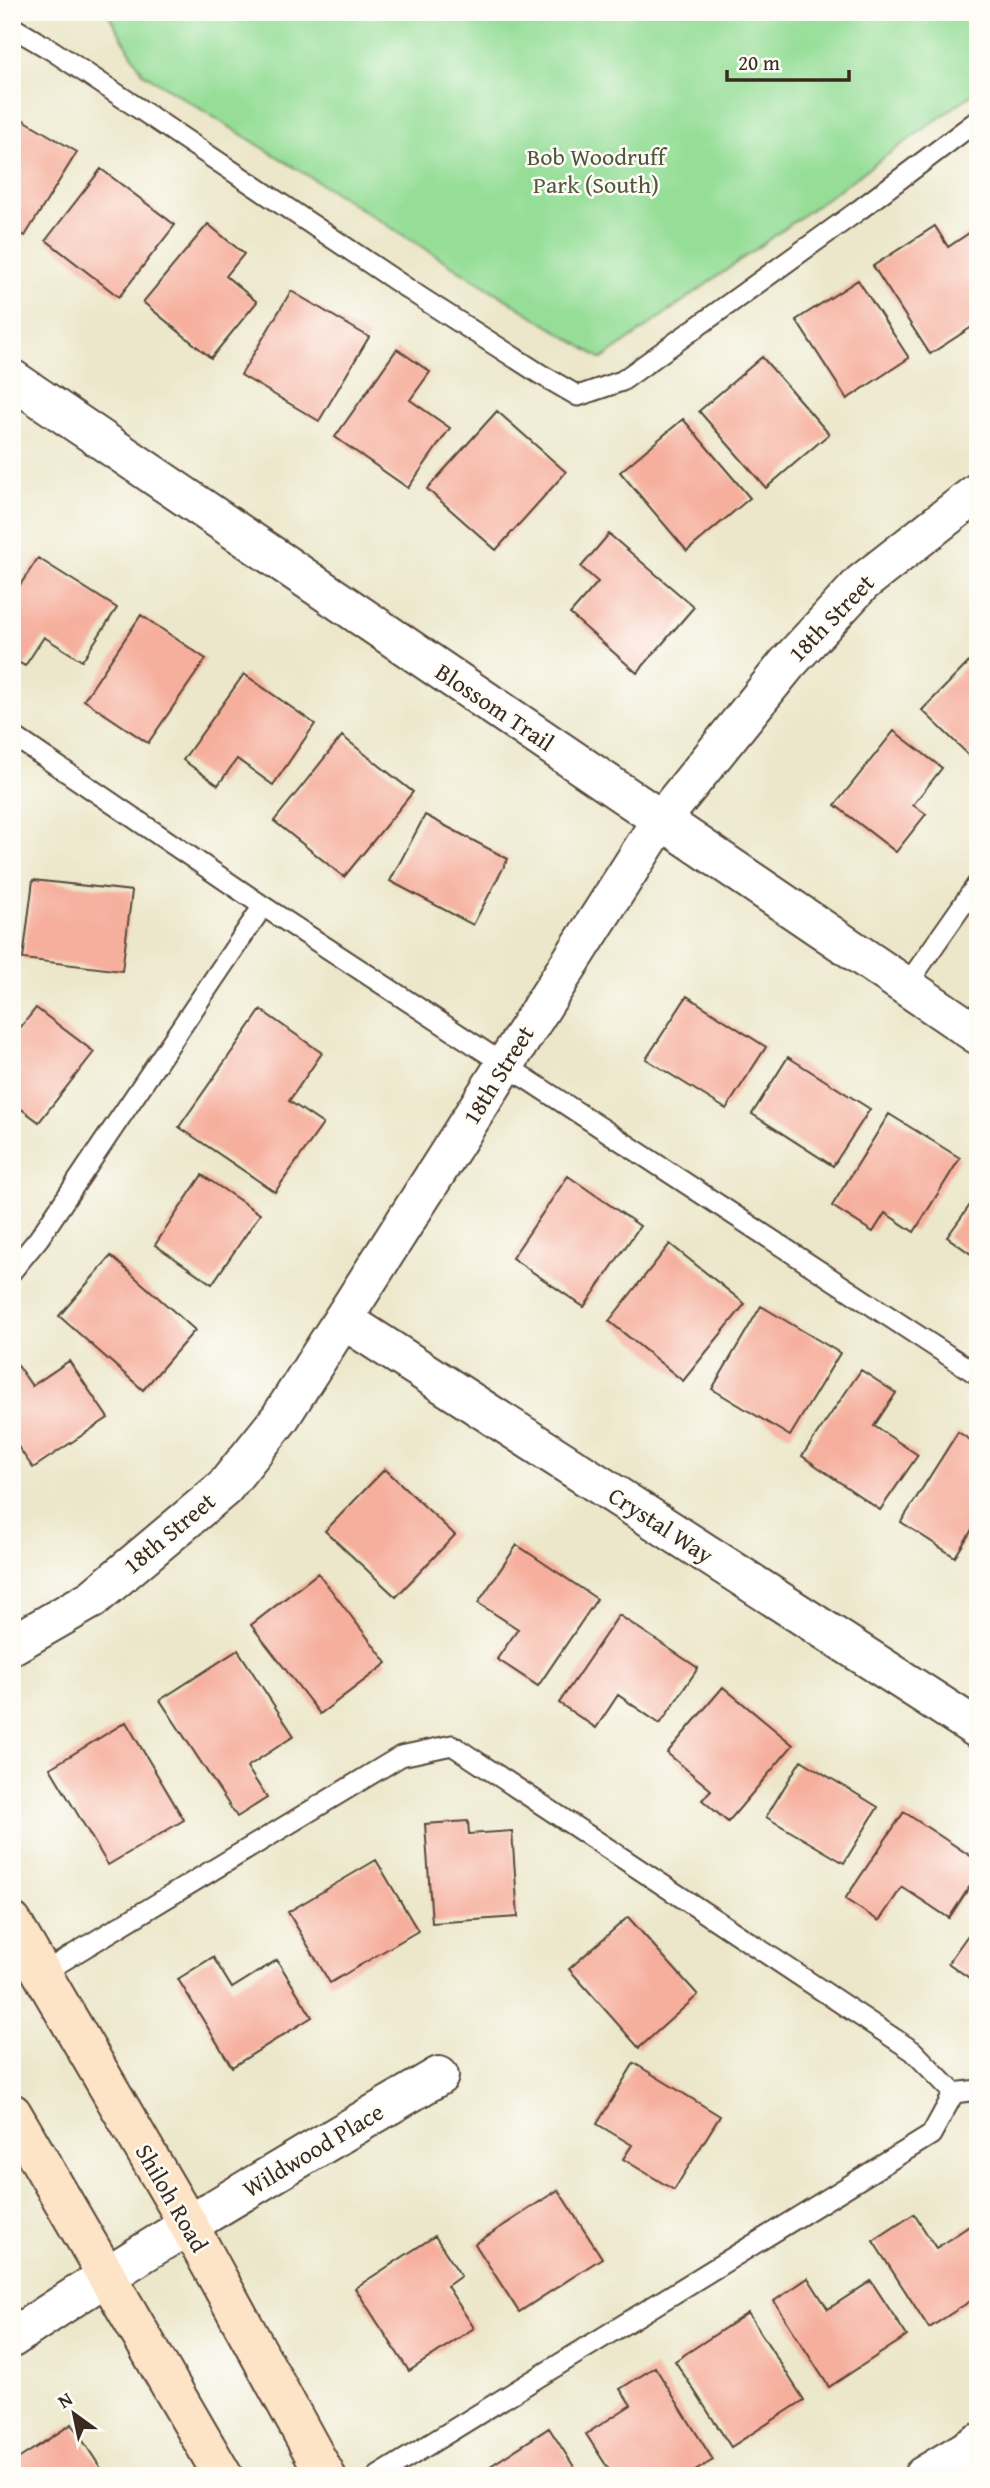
<svg xmlns="http://www.w3.org/2000/svg" width="990" height="2488" font-family="'Gentium Book Plus',serif">
  <rect width="100%" height="100%" fill="#fdfcf7"/>
  <filter id="ink" filterUnits="userSpaceOnUse"><feTurbulence type="fractalNoise" baseFrequency=".0143" numOctaves="2"/><feDisplacementMap in="SourceGraphic" scale="14" xChannelSelector="R" yChannelSelector="G"/><feConvolveMatrix kernelMatrix="1 2 1 2 8 2 1 2 1" color-interpolation-filters="sRGB"/></filter>
  <filter id="wash" filterUnits="userSpaceOnUse"><feTurbulence type="fractalNoise" baseFrequency=".00686" numOctaves="4" result="noise"/><feDisplacementMap in="SourceGraphic" scale="28" xChannelSelector="R" yChannelSelector="G"/><feGaussianBlur stdDeviation="1.57" result="paint"/><feColorMatrix in="noise" values="0 0 0 0 0 0 0 0 0 0 0 0 0 0 0 0 0 1.4 0 .05"/><feComposite in="paint" operator="in"/></filter>
  <g filter="url(#wash)">
    <rect width="100%" height="100%" fill="#ece7ca"/>
    <!-- green -->
    <path fill="#96de98" stroke="#68845b" stroke-width="2" d="M107,12h871v78l-376,269 -459,-286z"/>
    <g id="blocks">
      <!-- building -->
      <path fill="#f6af9d" d="M12,113l65,39 -52,84 -13,-8z
        M101,169l74,56 -56,72 -73,-57z
        M208,224l36,30 -18,22 31,26 -46,56 -68,-56z
        M935,226l13,21 30,-20v96l-48,31 -57,-88z
        M858,280l51,78 -62,41 -51,-79z
        M291,291l78,46 -50,84 -78,-46z
        M397,349l33,23 -20,28 40,28 -42,60 -73,-51z
        M762,357l67,77 -63,54 -67,-77z
        M497,411l69,61 -70,78 -69,-61z
        M683,419l67,79 -63,53 -67,-79z
        M609,534l85,73 -57,66 -67,-59 28,-32 -17,-15z
        M38,558l79,50 -35,53 -38,-24 -19,29 -13,-7v-62z
        M141,615l65,44 -58,84 -64,-43z
        M978,653v111l-56,-54z
        M244,674l71,50 -42,61 -36,-26 -19,26 -35,-25z
        M894,731l48,37 -29,37 13,9 -30,38 -61,-47z
        M342,736l71,56 -69,85 -70,-56z
        M425,815l83,44 -35,66 -83,-44z
        M33,880l99,11 -10,80 -99,-12z
        M687,996l79,51 -40,62 -80,-50z
        M36,1008l58,44 -55,70 -27,-20v-64z
        M261,1010l61,43 -33,48 34,23 -48,68 -96,-65z
        M788,1057l82,52 -37,57 -81,-52z
        M889,1114l71,44 -46,74 -29,-19 -12,19 -41,-26z
        M202,1175l58,39 -48,70 -57,-39z
        M568,1176l72,50 -56,81 -72,-49z
        M978,1194v65l-31,-22z
        M670,1244l75,60 -62,77 -74,-60z
        M111,1256l84,74 -52,60 -84,-74z
        M761,1306l79,47 -50,83 -78,-47z
        M12,1357l20,29 37,-25 39,57 -75,50 -21,-30z
        M861,1370l35,23 -22,33 44,29 -38,55 -78,-54z
        M958,1432l20,13v75l-23,37 -54,-35z
        M385,1469l70,66 -59,62 -71,-66z
        M517,1545l80,54 -59,87 -41,-27 21,-30 -40,-26z
        M318,1573l69,90 -67,51 -69,-89z
        M619,1615l79,53 -38,56 -42,-29 -22,33 -37,-25z
        M238,1650l56,86 -47,31 20,31 -30,19 -77,-117z
        M723,1687l70,58 -65,77 -26,-22 9,-10 -44,-37z
        M126,1722l58,98 -76,45 -58,-97z
        M801,1760l77,47 -34,56 -78,-46z
        M904,1812l74,49v13l-29,44 -47,-31 -23,34 -34,-22z
        M468,1821l1,13 43,-3 6,86 -86,6 -7,-99z
        M376,1860l42,71 -88,52 -42,-71z
        M628,1917l70,78 -59,53 -70,-79z
        M978,1921v63l-30,-21z
        M213,1957l19,31 45,-28 35,57 -80,50 -54,-88z
        M634,2063l86,53 -46,74 -51,-31 9,-14 -35,-21z
        M558,2190l44,68 -83,54 -44,-68z
        M914,2214l22,34 38,-25 4,6v67l-49,32 -56,-87z
        M435,2236l26,40 -14,10 27,42 -65,43 -54,-83z
        M808,2278l20,31 43,-28 36,55 -78,51 -55,-86z
        M748,2313l56,87 -73,47 -56,-86z
        M655,2367l58,93 -26,16h-74l-27,-42 45,-29 -11,-16z
        M72,2424l34,52h-94v-13z
        M549,2428l31,48h-105z"/>
    </g>
  </g>
  <g filter="url(#ink)">
    <use href="#blocks" fill-opacity="0" stroke="#564638" stroke-width="2"/>
    <g fill="none" stroke-linecap="round" stroke-linejoin="round">
      <defs>
        <path id="service" d="M12,27l41,24 367,246 120,77 38,22 44,-15 237,-171 119,-90
          M12,735l251,171 715,469
          M906,986l72,-103
          M12,1271l27,-33 224,-332
          M41,1974l360,-218 51,-11 461,306 41,42 24,-3
          M378,2476l553,-341 23,-42"/>
        <path id="minor" d="M12,379l966,656
          M344,1320l634,409
          M12,2338c139,-94 283,-177 427,-262
          M923,2476l55,-33"/>
        <path id="tertiary" d="M12,1645l80,-46 132,-111 56,-70 381,-598 126,-156 75,-81 116,-91"/>
        <path id="secondary" d="M12,1922l176,302 138,252
          M12,2113l211,363"/>
      </defs>
      <!-- service casing -->
      <use href="#service" stroke="#564638" stroke-width="23"/>
      <!-- minor casing -->
      <use href="#minor" stroke="#564638" stroke-width="42"/>
      <!-- tertiary casing -->
      <use href="#tertiary" stroke="#564638" stroke-width="42"/>
      <!-- secondary casing -->
      <use href="#secondary" stroke="#564638" stroke-width="42"/>
      <!-- service -->
      <use href="#service" stroke="#fff" stroke-width="19"/>
      <!-- minor -->
      <use href="#minor" stroke="#fff" stroke-width="38"/>
      <!-- tertiary -->
      <use href="#tertiary" stroke="#fff" stroke-width="38"/>
      <!-- secondary -->
      <use href="#secondary" stroke="#fee4c6" stroke-width="38"/>
    </g>
  </g>
  <g text-anchor="middle" dominant-baseline="central" stroke-width="5" stroke-linejoin="round" paint-order="stroke">
    <!-- park labels -->
    <g font-size="24" fill="#52573c" stroke="#fdfcf7">
      <text x="596" y="156">Bob Woodruff<tspan x="596" dy="28">Park (South)</tspan></text>
    </g>
    <!-- street labels -->
    <g font-size="24" fill="#3b2a1e" stroke="#fdfcf7">
      <text transform="translate(831 618) rotate(-46)">18th Street</text>
      <text transform="translate(495 707) rotate(34)">Blossom Trail</text>
      <text transform="translate(498 1075) rotate(-58)">18th Street</text>
      <text transform="translate(661 1525) rotate(33)">Crystal Way</text>
      <text transform="translate(169 1533) rotate(-40)">18th Street</text>
      <text transform="translate(313 2150) rotate(-31)">Wildwood Place</text>
      <text transform="translate(172 2198) rotate(60)">Shiloh Road</text>
    </g>
  </g>
  <!-- margin -->
  <rect width="990" height="2488" fill="none" stroke="#fdfcf7" stroke-width="42"/>
  <!-- north arrow -->
  <g transform="translate(74 2414) rotate(327)" stroke="#fdfcf7" stroke-width="5" paint-order="stroke">
  <path d="M0-5L12 26L0 18L-12 26Z" fill="#3b2a1e"/>
  <text y="-10" font-size="19" font-weight="bold" text-anchor="middle" fill="#3b2a1e">N</text>
  </g>
  <!-- scale -->
  <path d="M727 70v10h122v-10" fill="none" stroke="#3b2a1e" stroke-width="3.5"/>
  <text x="738" y="70" font-size="21" fill="#3b2a1e" stroke="#fdfcf7" stroke-width="5" paint-order="stroke">20 m</text>
</svg>
